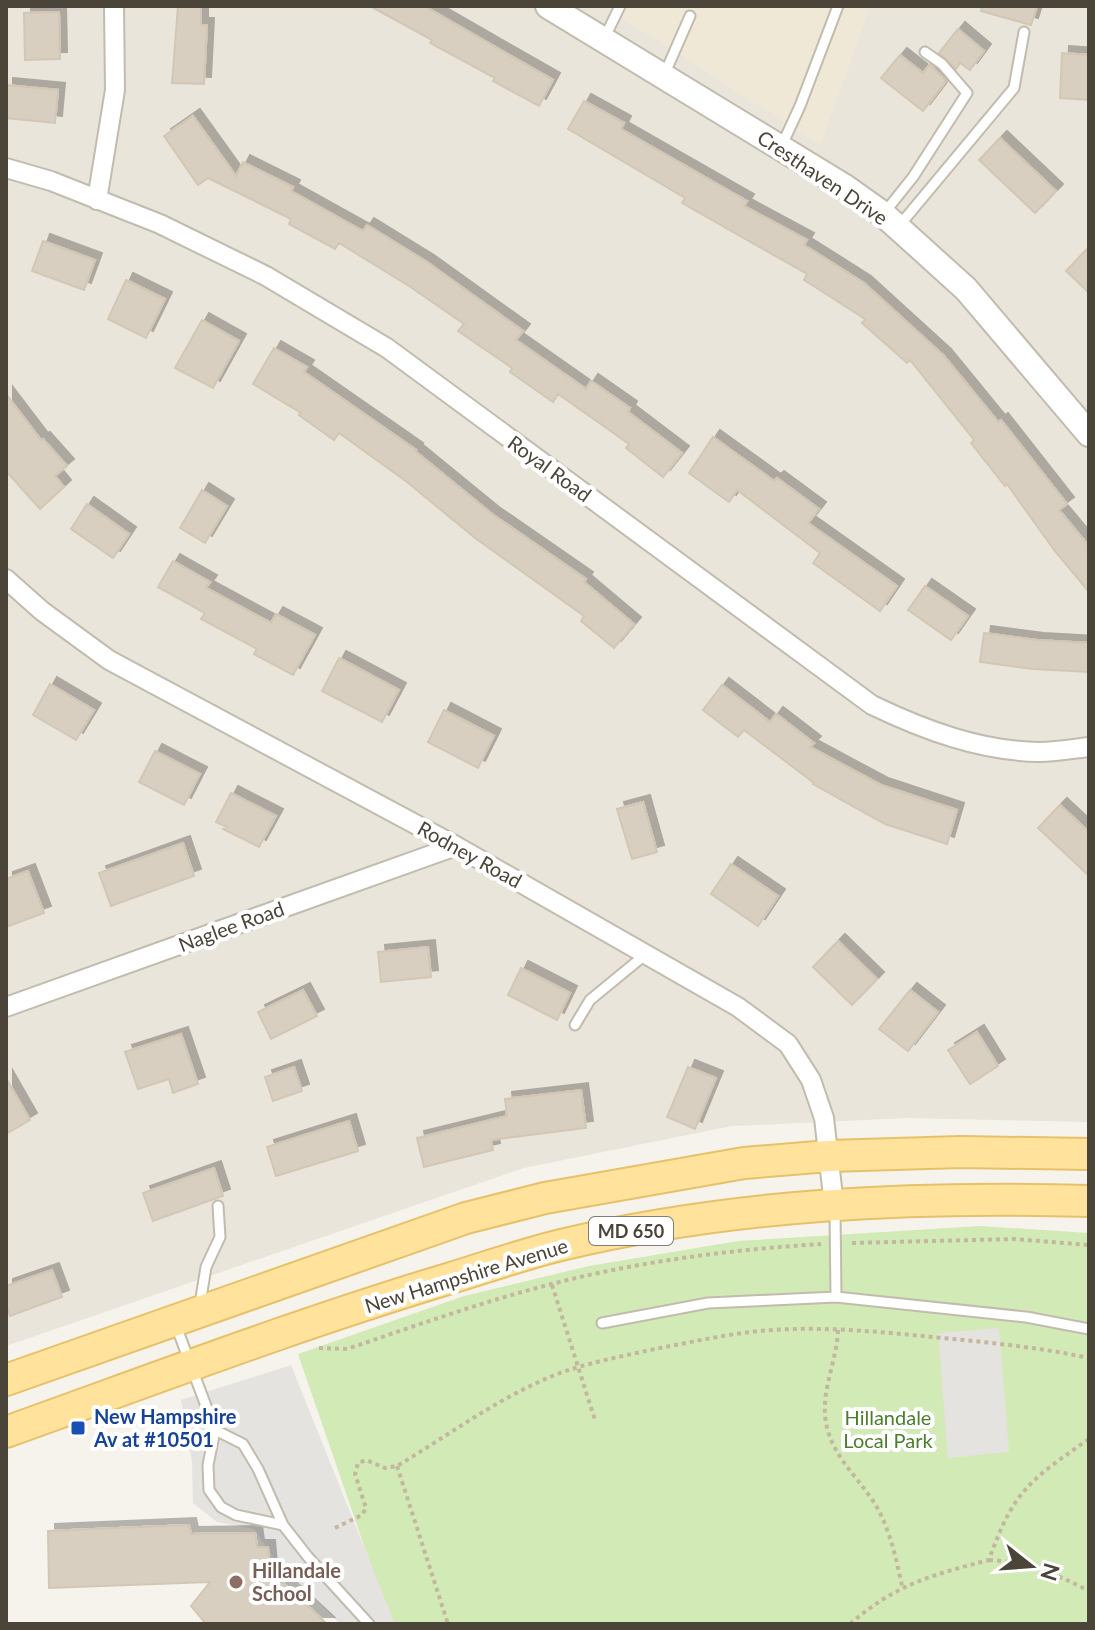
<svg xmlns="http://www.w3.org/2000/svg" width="1095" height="1630" font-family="Lato,sans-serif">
  <defs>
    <filter id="shadow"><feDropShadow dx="7" dy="-7" stdDeviation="0" flood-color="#0004"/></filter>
  </defs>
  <rect width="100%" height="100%" fill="#f6f3ec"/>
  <!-- residential -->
  <path fill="#eae5da" d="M6,6h598l216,138 50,-138h219v1116l-181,-4 -176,8 -208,42 -518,178z"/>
  <!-- education -->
  <path fill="#efe8d6" d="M604,6h266l-50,139z"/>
  <!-- green -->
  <path fill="#d2eab5" d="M980,1226l109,7v391h-698l-93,-270 166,-58 125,-30 149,-25z"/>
  <!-- parking -->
  <path fill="#e5e3e0" d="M999,1328l10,124 -61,6 -10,-125z
    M291,1365l104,259h-55l-67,-67 -19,-28 -37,-7 -24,-19 -1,-41 -11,-62z"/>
  <!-- building -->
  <path fill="#d8cfc1" stroke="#d3c7b4" stroke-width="2" filter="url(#shadow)" d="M178,6h23v19h6l-3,59 -32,-1z
    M370,6h54l129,74 -14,26 -46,-25 2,-3 -65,-35 2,-3z
    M982,6h55l-6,19 -50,-14z
    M59,12l1,47 -35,1 -1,-47z
    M958,29l26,22 -14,19 -10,-7 -4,6 -17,-16z
    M1062,53l27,2v45l-29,-2z
    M900,55l23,18 7,-9 16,17 -23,30 -42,-33z
    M6,85l52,5 -3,33 -49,-5z
    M584,101l40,22 -3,6 126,72 -3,5 63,34 -3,5 60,38 80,73 54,66 3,-2 66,84 -8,6 30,36v46l-35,-42 -47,-66 -2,2 -34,-43 3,-3 -64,-80 -3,3 -45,-40 3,-4 -61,-39 3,-6 -125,-71 3,-5 -117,-69z
    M193,116l43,60 7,-14 50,25 -2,4 72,40 4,-6 60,37 96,69 -7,9 70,49 5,-8 39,27 -2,4 54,41 -19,24 -37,-29 3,-4 -71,-50 -5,8 -43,-30 2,-4 -54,-37 6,-7 -55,-38 -70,-43 -4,6 -46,-25 2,-5 -83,-41 -10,7 -34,-49z
    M1000,138l56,53 -21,22 -56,-53z
    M43,241l52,19 -11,30 -52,-19z
    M1089,247v46l-23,-22z
    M126,280l39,19 -19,39 -38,-19z
    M202,320l37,21 -26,47 -38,-20z
    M274,348l33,19 -3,5 112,78 -1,1 77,63 94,65 -2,3 50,42 -20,24 -33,-27 3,-5 -109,-78 -68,-56 -68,-49 -5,7 -35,-25 2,-2 -48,-29z
    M6,394l35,46 2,-1 24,27 -12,10 9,11 -24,22 -34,-38z
    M713,437l61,44 3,-3 42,31 -11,14 89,63 -17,25 -67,-48 7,-10 -83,-63 -8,12 -40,-29z
    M202,490l25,16 -22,37 -25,-15z
    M87,504l42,30 -16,24 -42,-29z
    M173,561l37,21 -4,6 65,35 5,-9 39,21 -22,40 -39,-21 3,-5 -56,-30 4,-6 -47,-26z
    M925,586l43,30 -17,24 -43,-30z
    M984,633l53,7 52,3v29l-56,-3 -53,-7z
    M339,658l60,32 -17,32 -60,-31z
    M50,684l44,26 -18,30 -43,-25z
    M722,685l48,37 6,-8 38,29 -4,4 71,38 76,25 -10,34 -62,-20 -72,-40 1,-1 -70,-53 -6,7 -35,-27z
    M444,710l50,26 -16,32 -50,-26z
    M155,751l45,23 -16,31 -45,-23z
    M231,793l45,23 -17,31 -36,-18 4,-2 -11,-5z
    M643,802l14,50 -25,7 -15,-50z
    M1060,805l29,27v44l-51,-48z
    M183,843l11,33 -83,30 -12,-33z
    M731,864l47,32 -20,30 -47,-32z
    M28,871l16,42 -38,14v-48z
    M838,941l39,38 -25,26 -39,-38z
    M428,947l3,30 -50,5 -3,-30z
    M521,968l49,25 -13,27 -49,-25z
    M303,990l14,26 -46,23 -13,-27z
    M910,990l28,22 -30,39 -29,-22z
    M977,1032l21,34 -28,18 -22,-34z
    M181,1034l17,50 -25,9 -4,-14 -31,10 -13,-37z
    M294,1067l8,24 -29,10 -8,-24z
    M688,1067l28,11 -21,51 -28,-12z
    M6,1078l24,42 -24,14z
    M581,1090l5,38 -95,12 2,10 -69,17 -7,-29 90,-22 -2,-17z
    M349,1121l9,30 -82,25 -9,-29z
    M214,1168l9,28 -70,25 -10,-28z
    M52,1270l10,27 -52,19 -4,-12v-18z
    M189,1525l2,9 64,-1 2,14h11l2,24 57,53h-121l-15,-18 19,-24 -161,6 -1,-57z"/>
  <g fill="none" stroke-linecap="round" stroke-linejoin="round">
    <defs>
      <path id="service" d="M604,39l16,-33
        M665,73l25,-57
        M782,145l18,-39 38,-100
        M885,212l28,-35 54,-84 -25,-29 -17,-12
        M899,226l115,-138 10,-56
        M575,1025l15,-25 56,-46
        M835,1211l1,86 190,20 63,12
        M200,1304l6,-37 14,-30 -2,-31
        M175,1323l40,107 -7,35 1,25 12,17 15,8 47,10
        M602,1323l106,-20 128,-6
        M215,1430l28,14 15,25 25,56 25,32 61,67"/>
      <path id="minor" d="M6,168l45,13 109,43 106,52 121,72 485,357c52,25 108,46 167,47 17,0 34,-3 50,-5
        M97,200l18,-110 -1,-84
        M6,579l36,32 67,49 347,186 282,161 50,37 23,36 13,38 10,87
        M6,1007l450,-161"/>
      <path id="tertiary" d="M548,6l297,181 38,27 83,75 123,145"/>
      <path id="primary" d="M6,1380l460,-162 79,-20 199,-35 85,-7 132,-4 128,2
        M6,1432c148,-53 295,-109 445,-154 36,-11 73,-24 110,-33 171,-41 352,-49 528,-44"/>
    </defs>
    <!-- service casing -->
    <use href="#service" stroke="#c2bbae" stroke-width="13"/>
    <!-- minor casing -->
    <use href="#minor" stroke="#c2bbae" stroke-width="22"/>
    <!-- tertiary casing -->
    <use href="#tertiary" stroke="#c2bbae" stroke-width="28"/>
    <!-- primary casing -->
    <use href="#primary" stroke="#e6c16a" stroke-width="34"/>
    <!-- path -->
    <path stroke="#c4b79f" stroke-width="4" stroke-dasharray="4 4" stroke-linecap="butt" d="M852,1243l162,-4 75,6
      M552,1285l43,135
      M838,1330c-1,29 -15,56 -13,85 3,38 31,59 50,89 15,25 21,54 27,82
      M319,1348l28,1c62,-21 123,-43 186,-60 93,-26 192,-39 288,-45
      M397,1466l51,158
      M335,1528l27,-13 4,-7 -11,-34 3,-11 8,-3 19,8 12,-2c54,-32 103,-70 163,-93 31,-11 63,-17 95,-24 31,-6 63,-13 95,-17 60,-7 123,-1 182,5 53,5 106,10 157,21
      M989,1560c37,2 68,14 100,31
      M850,1624c46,-40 82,-49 139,-64 24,-69 41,-80 100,-121"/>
    <!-- service -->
    <use href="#service" stroke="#fff" stroke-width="9"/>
    <!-- minor -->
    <use href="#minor" stroke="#fff" stroke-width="18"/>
    <!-- tertiary -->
    <use href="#tertiary" stroke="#fff" stroke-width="24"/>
    <!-- primary -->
    <use href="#primary" stroke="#ffe39c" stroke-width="30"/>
  </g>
  <!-- markers -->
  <rect fill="#1a4fb4" stroke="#fff" stroke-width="3" x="70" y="1420" width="16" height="16" rx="4"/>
  <circle fill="#8d6e63" stroke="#fff" stroke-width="3" cx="236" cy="1582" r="8"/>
  <g text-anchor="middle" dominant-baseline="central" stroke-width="8" stroke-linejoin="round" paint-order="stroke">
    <!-- shield labels -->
    <rect fill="#fff" stroke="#817c74" stroke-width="2" x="589" y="1217" width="84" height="28" rx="6"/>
    <g font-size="18" font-weight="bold" fill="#4b4439">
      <text x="631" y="1231">MD 650</text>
    </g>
    <!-- street labels -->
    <g font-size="20" fill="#4b4439" stroke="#fff">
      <text transform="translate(823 177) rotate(34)">Cresthaven Drive</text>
      <text transform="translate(550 468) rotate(36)">Royal Road</text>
      <text transform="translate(470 854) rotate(29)">Rodney Road</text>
      <text transform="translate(231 926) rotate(-20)">Naglee Road</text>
      <text transform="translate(466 1275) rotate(-17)">New Hampshire Avenue</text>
    </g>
    <!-- transit labels -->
    <g font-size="20" font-weight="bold" fill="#164399" stroke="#fff" text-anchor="start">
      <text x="94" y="1416">New Hampshire<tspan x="94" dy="23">Av at #10501</tspan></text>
    </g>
    <!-- park labels -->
    <g font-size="20" fill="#4a7f2a" stroke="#fff">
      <text x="888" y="1417">Hillandale<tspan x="888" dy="23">Local Park</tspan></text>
    </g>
    <!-- education labels -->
    <g font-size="20" font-weight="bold" fill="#785e54" stroke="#fff" text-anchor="start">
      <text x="252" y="1570">Hillandale<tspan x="252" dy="23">School</tspan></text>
    </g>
  </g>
  <!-- border -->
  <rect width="1095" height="1630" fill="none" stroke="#4b4439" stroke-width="16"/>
  <!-- north arrow -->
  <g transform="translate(1031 1566) rotate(107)" stroke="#ffffff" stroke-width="6" paint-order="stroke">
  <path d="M0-6L14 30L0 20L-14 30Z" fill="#4b4439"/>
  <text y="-12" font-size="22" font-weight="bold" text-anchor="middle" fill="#4b4439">N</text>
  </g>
</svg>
